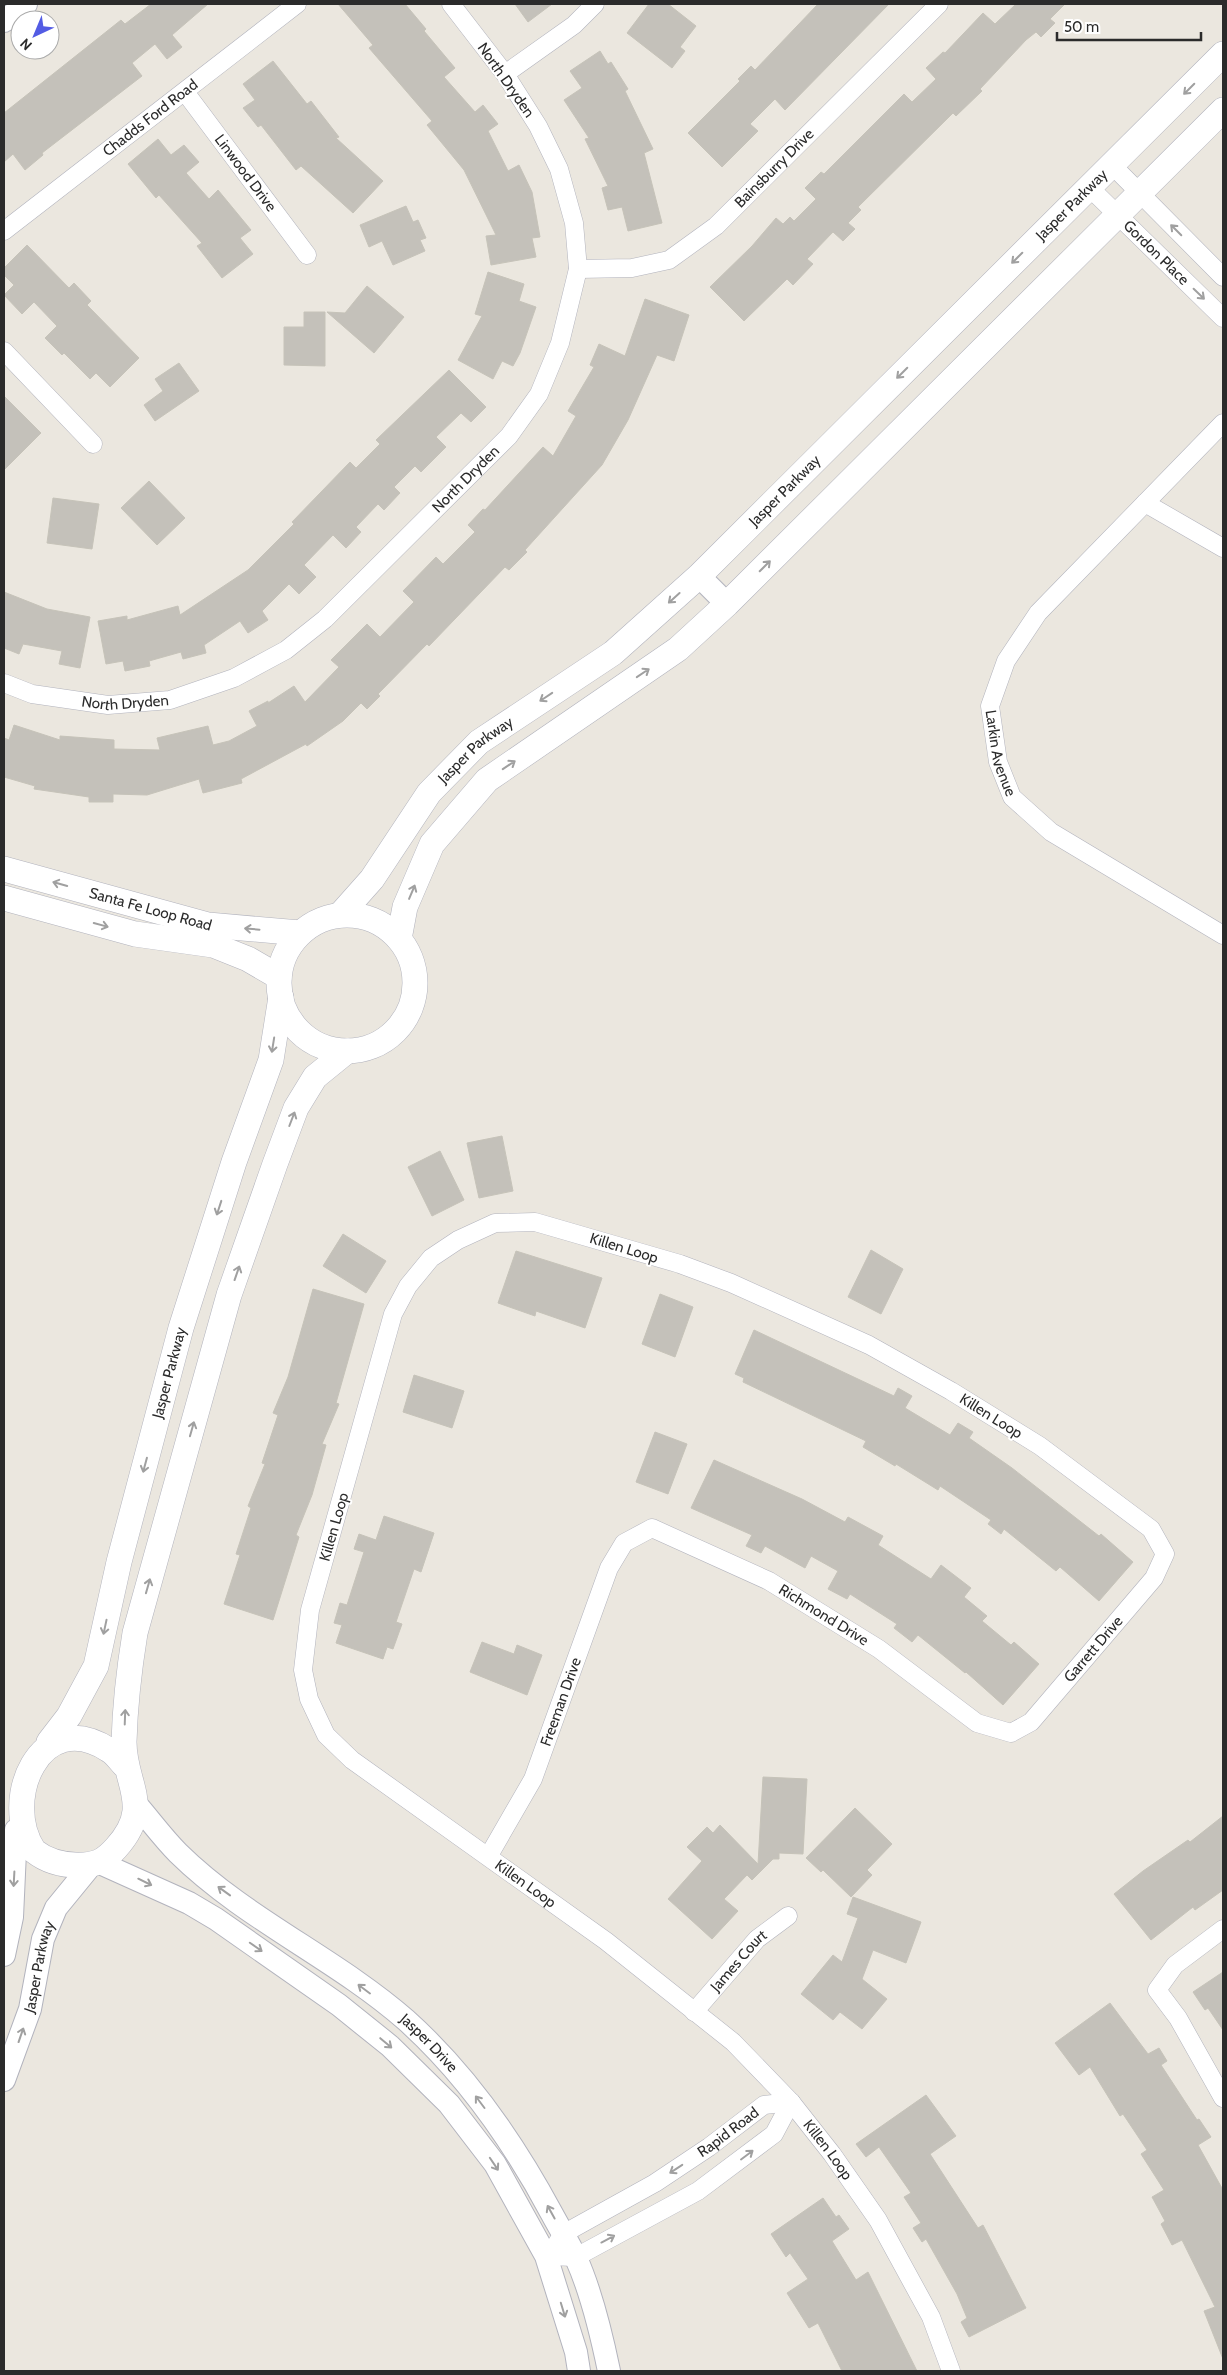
<svg xmlns="http://www.w3.org/2000/svg" width="1227" height="2375" font-family="Cabin,sans-serif">
  <rect width="100%" height="100%" fill="#ebe7df"/>
  <!-- building -->
  <path fill="#c4c1ba" stroke="#c6c3b9" d="M151,4h57l-36,31 10,12 -15,12 -12,-15 -23,19 10,13 -100,77 1,2 -18,15 -12,-16 -9,8v-49l117,-93 4,4z
    M338,4h67l21,25 -2,2 31,37 -11,9 31,35 8,-7 15,19 -10,7 20,40 11,-6 13,27 8,45 -8,1 4,19 -45,8 -5,-29 10,-1 -32,-65 -37,-45 5,-4 -63,-73 4,-3z
    M515,4h37l-24,18z
    M649,4h19l28,22 -16,21 5,4 -13,17 -45,-35z
    M818,4h71l-104,106 -10,-11 -25,25 8,7 -36,36 -34,-34 52,-52 -2,-2 13,-13 4,4z
    M1016,4h49l-15,15 5,4 -14,14 -5,-5 -10,8 -46,49 2,2 -26,25 -3,-3 -95,94 3,3 -13,13 7,6 -12,12 -10,-9 -26,27 6,5 -20,21 -6,-6 -43,42 -34,-34 42,-41 24,-28 7,6 7,-7 4,4 22,-22 -11,-11 16,-16 3,2 80,-80 8,8 24,-23 -10,-11 17,-16 2,1 38,-40 12,11z
    M600,51l8,13 3,-2 17,27 -3,2 28,58 -9,4 18,70 -34,8 -6,-24 -14,3 -6,-22 6,-2 -23,-47 4,-1 -25,-38 18,-12 -12,-17z
    M273,61l34,43 4,-3 28,36 -3,1 47,43 -30,32 -52,-47 -5,4 -35,-45 -3,2 -15,-19 12,-8 -12,-16z
    M158,139l13,16 13,-10 15,17 -13,11 23,26 9,-9 33,40 -11,8 13,16 -31,24 -25,-32 5,-3 -43,-48 -3,3 -28,-34z
    M406,206l7,16 5,-2 8,18 -6,2 5,11 -32,14 -11,-24 -13,6 -9,-22z
    M27,245l42,43 5,-5 17,18 -4,4 52,53 -29,29 -14,-14 -6,6 -26,-26 -2,2 -17,-17 12,-12 -23,-24 -12,12 -18,-19 10,-10 -10,-10v-7z
    M488,272l36,12 -5,17 17,6 -16,46 -7,13 -11,-5 -9,18 -35,-19 24,-44 -7,-2z
    M367,286l37,31 -30,36 -47,-41 18,1z
    M645,299l44,16 -15,46 -17,-6 -29,65 -26,45 -77,85 2,2 -18,18 -4,-3 -76,79 -2,-2 -49,50 2,2 -13,13 -6,-6 -18,18 -36,25 -1,-2 -65,35 1,4 -39,10 -4,-14 -52,16 -34,-1v8h-24v-5l-55,-8 1,-3 -31,-9v-39l5,2 5,-15 46,15v-4l54,4v9l46,1 -3,-12 51,-12 5,19 16,-4 28,-15 -8,-15 19,-10v2l26,-17 11,16 34,-35 -8,-7 36,-36 13,13 34,-35 -11,-11 33,-34 7,7 32,-32 -7,-7 15,-16 2,1 58,-63 10,9 23,-40 -8,-5 26,-44 -4,-2 9,-21 26,12z
    M304,312h21v54l-41,-1v-38h20z
    M179,363l20,28 -44,30 -11,-16 19,-14 -8,-12z
    M449,370l37,37 -15,15 -10,-9 -25,24 10,10 -25,25 -6,-6 -21,21 6,6 -16,17 -6,-6 -22,23 5,5 -15,16 -13,-13 -29,30 12,12 -17,17 -10,-10 -27,27 6,9 -20,13 -8,-12 -36,24 2,8 -23,6 -2,-7 -32,9 1,5 -25,5 -2,-10 -17,3 -8,-43 29,-5v4l51,-14 2,9 68,-45 46,-46 -2,-2 58,-60 6,6 24,-24 -4,-4z
    M4,396l37,37 -37,37z
    M149,481l36,37 -28,27 -36,-37z
    M53,498l46,6 -7,45 -45,-6z
    M4,592l43,17 43,8 -10,51 -21,-4 3,-13 -39,-7 -4,10 -15,-6z
    M502,1136l11,55 -34,7 -12,-55z
    M440,1151l24,49 -32,16 -24,-49z
    M343,1234l43,27 -20,32 -43,-27z
    M871,1250l32,19 -22,45 -33,-17z
    M516,1251l86,27 -17,50 -49,-17 -1,5 -37,-13z
    M313,1289l51,15 -28,99 3,1 -17,40 4,1 -14,50 -16,40 3,2 -26,83 -49,-16 16,-49 -4,-1 15,-46 -3,-2 17,-42 -3,-1 16,-48 -5,-2 15,-36z
    M660,1294l33,13 -18,50 -33,-13z
    M754,1330l140,66 4,-8 14,8 -7,12 45,27 8,-12 15,9 -4,6 43,30 87,68 2,-2 32,28 -34,39 -39,-34 -4,4 -52,-42 -3,5 -13,-10 3,-4 -51,-34 -2,4 -42,-26 -1,2 -32,-19 3,-6 -123,-59 1,-4 -9,-4z
    M414,1375l50,16 -12,37 -49,-16z
    M655,1432l32,12 -19,50 -32,-12z
    M714,1460l88,39 43,23 3,-5 35,19 -5,9 53,34 10,-14 30,23 -7,9 23,19 -5,5 29,24 3,-3 25,22 -36,41 -37,-33 -1,1 -47,-38 -6,7 -18,-14 3,-4 -47,-30 -3,5 -19,-10 10,-18 -27,-15 -6,12 -40,-22 -4,7 -15,-7 6,-11 -61,-27z
    M384,1516l50,17 -13,39 -7,-3 -18,53 6,2 -9,25 -6,-2 -4,12 -47,-16 6,-18 -8,-2 6,-20 7,2 17,-53 -10,-3 5,-15 17,6z
    M482,1642l32,12 3,-9 25,10 -15,40 -57,-23z
    M763,1777l44,2 -4,75 -24,-1v6h-6l-21,21 -5,-5 -23,24 14,12 -26,28 -44,-40 34,-38 -15,-14 20,-20 6,6 7,-8 38,39z
    M855,1808l37,36 -25,26 5,5 -21,22 -28,-27 -2,2 -15,-14z
    M1223,1816v74l-28,20 -2,-3 -42,33 -37,-46 29,-23 45,-31 2,2z
    M853,1897l68,25 -15,41 -33,-13 -11,29 25,20 -25,30 -22,-17 -7,8 -32,-26 32,-39 9,7 16,-44 -11,-4z
    M1223,1972v58l-15,-22 -3,2 -12,-18z
    M1110,2003l38,51 11,-6 8,13 -6,4 36,55 2,-1 12,18 -13,8 25,45v169l-19,-48 11,-4 -33,-67 -10,5 -11,-21 4,-3 -13,-24 12,-7 -23,-36 6,-4 -24,-36 -3,2 -30,-49 -11,8 -24,-32z
    M926,2095l30,41 -26,18 48,74 5,-3 43,83 -57,29 -8,-15 6,-4 -10,-24 -31,-55 -4,3 -9,-14 8,-5 -17,-26 7,-4 -32,-46 -13,10 -10,-13z
    M823,2198l13,19 3,-2 10,14 -17,12 24,39 12,-8 49,99h-75l-24,-48 -9,5 -22,-35 21,-14 -18,-26 -4,4 -15,-23z"/>
  <g fill="none" stroke-linecap="round" stroke-linejoin="round">
    <defs>
      <g id="minor">
        <path d="M505,74l69,-49 21,-21"/>
        <path id="s1" d="M185,92l122,163"/>
        <path d="M1112,165l111,112"/>
        <path id="s2" d="M1089,187l134,131"/>
        <path id="s3" d="M4,231l293,-227"/>
        <path id="s4" d="M578,269l54,-1 37,-8 47,-34 223,-222"/>
        <path d="M4,351l89,93"/>
        <path id="s5" d="M1223,423l-185,190 -32,48 -16,45 8,56 14,35 39,35 172,103"/>
        <path d="M1145,503l78,45"/>
        <path id="s6" d="M4,683l28,11 76,11 62,-5 64,-22 52,-28 39,-31 184,-183 30,-42 21,-51 18,-74 -4,-46 -15,-54 -21,-43 -33,-52 -54,-70"/>
        <path id="s7" d="M488,1857l45,-78 76,-211 15,-25 28,-15 117,53 110,68 98,74 34,10 20,-11 123,-144 11,-24 -14,-25 -111,-83 -89,-55 -82,-46 -138,-62 -51,-19 -145,-42 -40,1 -37,17 -27,18 -23,28 -15,28 -83,296 -7,60 6,29 17,36 26,25 254,181 127,101 58,60 41,52 46,66 53,97 20,54"/>
        <path d="M1223,1929l-48,36 -18,25 21,28 45,80"/>
        <path id="s8" d="M694,2012l63,-73 31,-23"/>
        <path id="s9" d="M557,2243l6,-9 92,-51 54,-36 55,-42 27,-3"/>
        <path d="M546,2256l30,1 122,-66 76,-57 17,-32"/>
      </g>
      <g id="tertiary">
        <path d="M4,21l22,-17"/>
        <path d="M699,576l28,28"/>
        <path id="s10" d="M136,1804c14,16 27,34 42,49 67,66 157,105 228,167 60,54 108,123 146,194 8,15 17,29 24,44 14,31 26,79 33,113"/>
        <path d="M100,1863l89,40 27,16 123,86 51,41 59,58 46,60 51,92 30,96 3,19"/>
        <path d="M4,1955l8,-38 4,-87"/>
        <path id="s11" d="M4,2080l26,-71 13,-70 13,-31 36,-44"/>
      </g>
      <g id="secondary">
        <path id="s12" d="M4,869l204,56 92,8"/>
        <path d="M4,898l131,36 78,11 35,14 31,18"/>
        <path id="s13" d="M340,915l32,-36 57,-86 50,-51 134,-89 86,-77 524,-522"/>
        <circle cx="347" cy="983" r="68"/>
        <path d="M399,939l6,-32 27,-63 55,-64 191,-131 49,-45 496,-494"/>
        <path id="s14" d="M49,1742l20,-26 27,-50 23,-104 62,-234 53,-166 37,-102 10,-63"/>
        <path d="M125,1766c-5,-5 -10,-13 -16,-16 -69,-45 -109,51 -75,101 14,11 32,15 50,14 15,-1 22,-6 32,-17 38,-42 8,-63 8,-106 1,-37 5,-72 11,-109l94,-338 46,-131 21,-56 19,-31 32,-26"/>
      </g>
    </defs>
    <!-- minor casing -->
    <use href="#minor" stroke="#b2b3bd" stroke-width="19"/>
    <!-- tertiary casing -->
    <use href="#tertiary" stroke="#b2b3bd" stroke-width="24"/>
    <!-- secondary casing -->
    <use href="#secondary" stroke="#b2b3bd" stroke-width="26"/>
    <!-- minor -->
    <use href="#minor" stroke="#fff" stroke-width="18"/>
    <!-- tertiary -->
    <use href="#tertiary" stroke="#fff" stroke-width="22"/>
    <!-- secondary -->
    <use href="#secondary" stroke="#fff" stroke-width="25"/>
  </g>
  <!-- one-way arrows -->
  <defs><path id="oneway-shaft" d="M-6 0H5M1.5-3L5.5 0L1.5 3" fill="none" stroke-width="1.6" stroke-linecap="round" stroke-linejoin="round" transform="scale(1.25)"/></defs>
  <g stroke="#a0a0a0">
    <use href="#oneway-shaft" transform="translate(1189 89) rotate(135)"/>
    <use href="#oneway-shaft" transform="translate(1176 230) rotate(-135)"/>
    <use href="#oneway-shaft" transform="translate(1017 258) rotate(135)"/>
    <use href="#oneway-shaft" transform="translate(1199 294) rotate(44)"/>
    <use href="#oneway-shaft" transform="translate(902 373) rotate(135)"/>
    <use href="#oneway-shaft" transform="translate(765 566) rotate(-45)"/>
    <use href="#oneway-shaft" transform="translate(674 598) rotate(138)"/>
    <use href="#oneway-shaft" transform="translate(643 673) rotate(-34)"/>
    <use href="#oneway-shaft" transform="translate(546 697) rotate(146)"/>
    <use href="#oneway-shaft" transform="translate(509 765) rotate(-34)"/>
    <use href="#oneway-shaft" transform="translate(60 884) rotate(-164)"/>
    <use href="#oneway-shaft" transform="translate(412 892) rotate(-67)"/>
    <use href="#oneway-shaft" transform="translate(101 925) rotate(15)"/>
    <use href="#oneway-shaft" transform="translate(252 929) rotate(-175)"/>
    <use href="#oneway-shaft" transform="translate(273 1045) rotate(99)"/>
    <use href="#oneway-shaft" transform="translate(292 1119) rotate(-69)"/>
    <use href="#oneway-shaft" transform="translate(219 1208) rotate(108)"/>
    <use href="#oneway-shaft" transform="translate(237 1273) rotate(-71)"/>
    <use href="#oneway-shaft" transform="translate(192 1429) rotate(-74)"/>
    <use href="#oneway-shaft" transform="translate(145 1465) rotate(105)"/>
    <use href="#oneway-shaft" transform="translate(148 1586) rotate(-74)"/>
    <use href="#oneway-shaft" transform="translate(105 1627) rotate(102)"/>
    <use href="#oneway-shaft" transform="translate(125 1717) rotate(-88)"/>
    <use href="#oneway-shaft" transform="translate(14 1879) rotate(93)"/>
    <use href="#oneway-shaft" transform="translate(145 1882) rotate(26)"/>
    <use href="#oneway-shaft" transform="translate(224 1891) rotate(-144)"/>
    <use href="#oneway-shaft" transform="translate(256 1947) rotate(35)"/>
    <use href="#oneway-shaft" transform="translate(364 1989) rotate(-143)"/>
    <use href="#oneway-shaft" transform="translate(21 2035) rotate(-71)"/>
    <use href="#oneway-shaft" transform="translate(386 2043) rotate(40)"/>
    <use href="#oneway-shaft" transform="translate(480 2102) rotate(-127)"/>
    <use href="#oneway-shaft" transform="translate(747 2155) rotate(-37)"/>
    <use href="#oneway-shaft" transform="translate(494 2164) rotate(56)"/>
    <use href="#oneway-shaft" transform="translate(676 2169) rotate(147)"/>
    <use href="#oneway-shaft" transform="translate(551 2212) rotate(-119)"/>
    <use href="#oneway-shaft" transform="translate(608 2239) rotate(-28)"/>
    <use href="#oneway-shaft" transform="translate(563 2310) rotate(73)"/>
  </g>
  <g text-anchor="middle" dominant-baseline="central" stroke-width="4" stroke-linejoin="round" paint-order="stroke">
    <!-- street labels -->
    <g font-size="15" fill="#2b2b2b" stroke="#fff">
      <text transform="translate(506 80) rotate(55)">North Dryden</text>
      <text stroke="none"><textPath href="#s3" startOffset="185">Chadds Ford Road</textPath></text>
      <text stroke="none"><textPath href="#s4" startOffset="232">Bainsburry Drive</textPath></text>
      <text stroke="none"><textPath href="#s1" startOffset="101">Linwood Drive</textPath></text>
      <text stroke="none"><textPath href="#s13" startOffset="1025">Jasper Parkway</textPath></text>
      <text stroke="none"><textPath href="#s2" startOffset="94">Gordon Place</textPath></text>
      <text stroke="none"><textPath href="#s6" startOffset="544">North Dryden</textPath></text>
      <text stroke="none"><textPath href="#s13" startOffset="620">Jasper Parkway</textPath></text>
      <text stroke="none"><textPath href="#s6" startOffset="124">North Dryden</textPath></text>
      <text stroke="none"><textPath href="#s13" startOffset="215">Jasper Parkway</textPath></text>
      <text stroke="none"><textPath href="#s5" startOffset="419">Larkin Avenue</textPath></text>
      <text stroke="none"><textPath href="#s12" startOffset="152">Santa Fe Loop Road</textPath></text>
      <text transform="translate(624 1248) rotate(17)">Killen Loop</text>
      <text stroke="none"><textPath href="#s14" startOffset="392">Jasper Parkway</textPath></text>
      <text transform="translate(991 1416) rotate(32)">Killen Loop</text>
      <text transform="translate(334 1527) rotate(-74)">Killen Loop</text>
      <text stroke="none"><textPath href="#s7" startOffset="568">Richmond Drive</textPath></text>
      <text stroke="none"><textPath href="#s7" startOffset="910">Garrett Drive</textPath></text>
      <text stroke="none"><textPath href="#s7" startOffset="172">Freeman Drive</textPath></text>
      <text stroke="none"><textPath href="#s7" startOffset="2620">Killen Loop</textPath></text>
      <text stroke="none"><textPath href="#s8" startOffset="68">James Court</textPath></text>
      <text stroke="none"><textPath href="#s11" startOffset="119">Jasper Parkway</textPath></text>
      <text stroke="none"><textPath href="#s10" startOffset="380">Jasper Drive</textPath></text>
      <text stroke="none"><textPath href="#s9" startOffset="205">Rapid Road</textPath></text>
      <text stroke="none"><textPath href="#s7" startOffset="3025">Killen Loop</textPath></text>
    </g>
  </g>
  <!-- border -->
  <rect width="1227" height="2375" fill="none" stroke="#2b2b2b" stroke-width="10"/>
  <!-- north arrow -->
  <g transform="translate(35 35) rotate(224)"><circle r="24" fill="#ffffff" stroke="#aaaaaa"/>
  <path d="M0-4L9 19L0 12L-9 19Z" fill="#535ce4"/>
  <text y="-8" font-size="14" font-weight="bold" text-anchor="middle" fill="#2b2b2b">N</text>
  </g>
  <!-- scale -->
  <path d="M1057 32v8h144v-8" fill="none" stroke="#2b2b2b" stroke-width="2.5"/>
  <text x="1064" y="32" font-size="15" fill="#2b2b2b" stroke="#ffffff" stroke-width="4" paint-order="stroke">50 m</text>
</svg>
